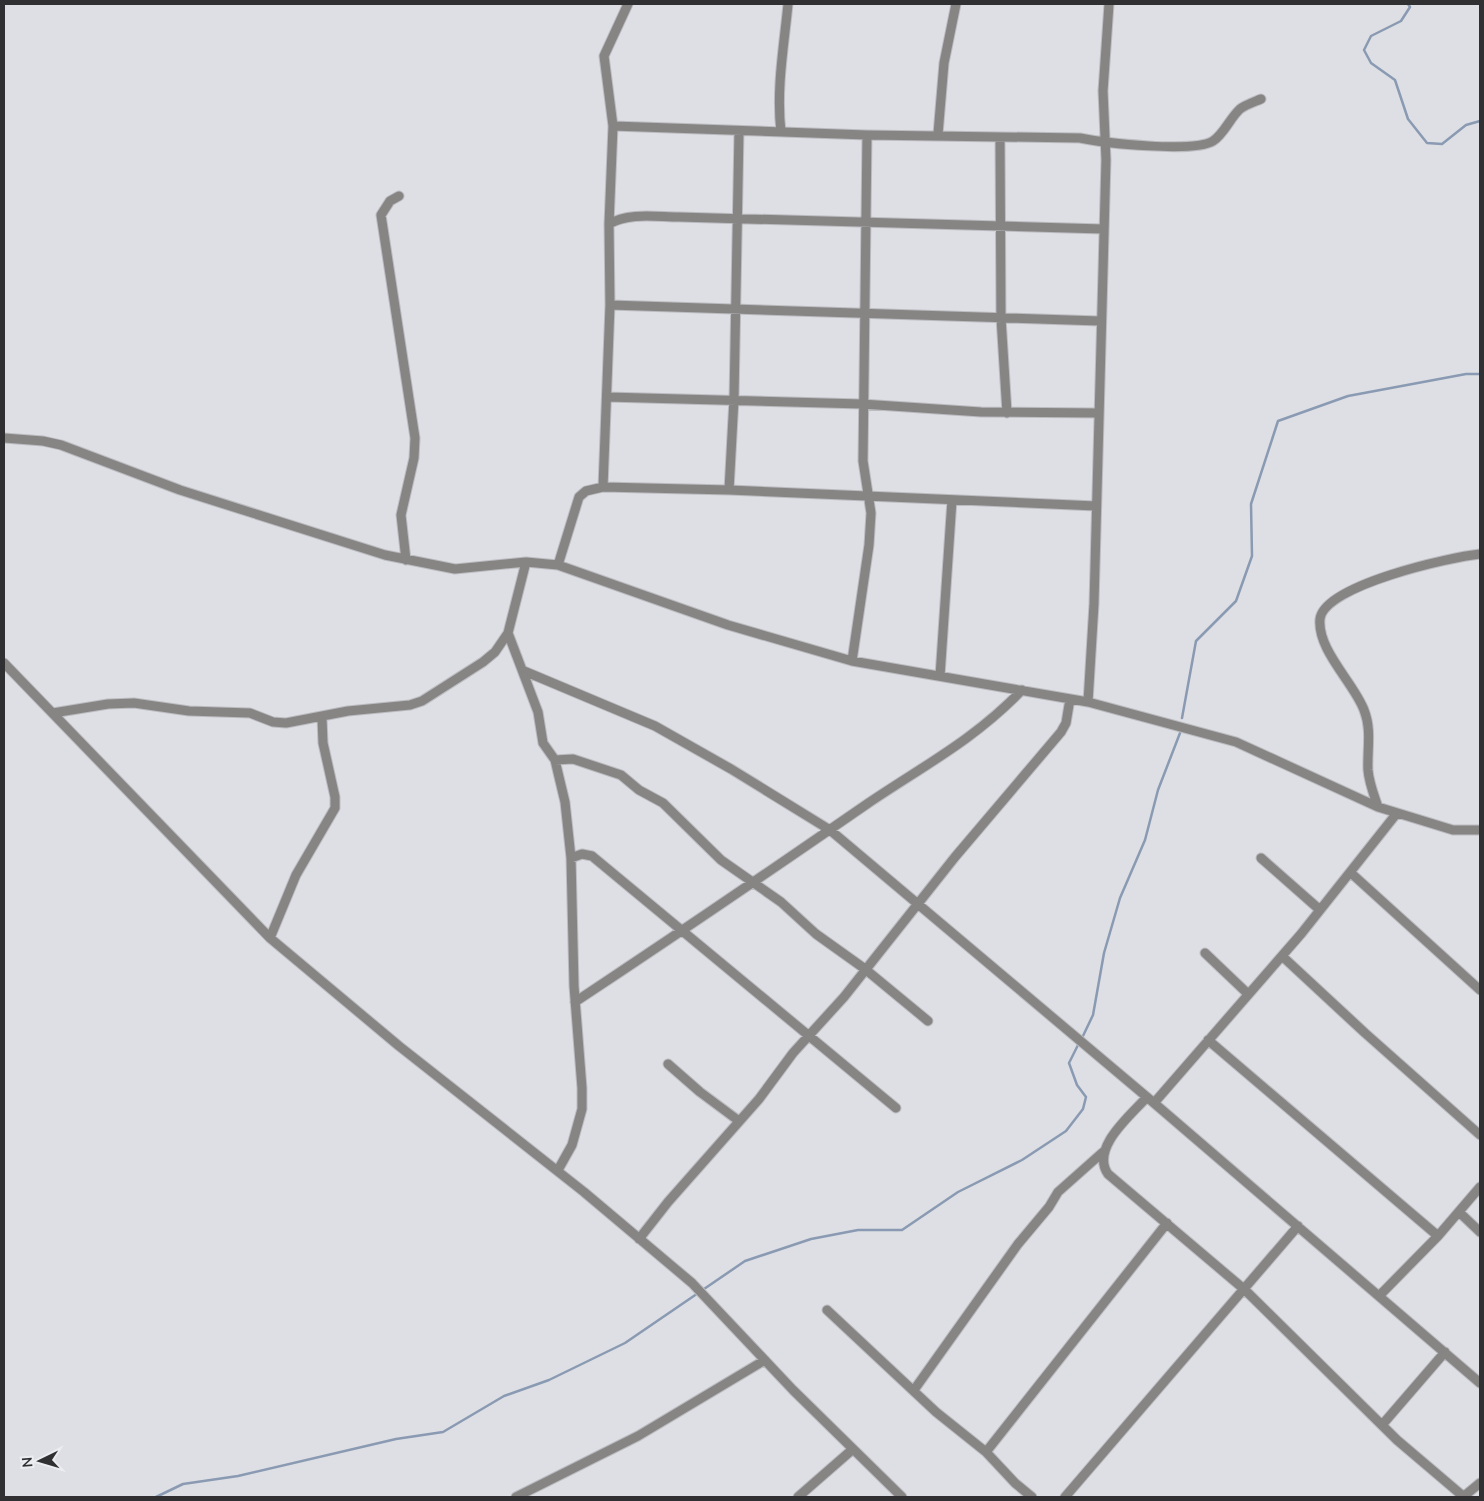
<svg xmlns="http://www.w3.org/2000/svg" width="1484" height="1501" font-family="'Nunito Sans',sans-serif">
  <rect width="100%" height="100%" fill="#dedfe4"/>
  <g fill="none" stroke-linecap="round" stroke-linejoin="round">
    <!-- stream -->
    <path stroke="#899ab2" stroke-width="2.5" d="M1408,4l2,3 -9,14 -30,15 -7,14 7,13 24,17 13,39 19,24 15,1 24,-19 14,-4
      M1182,718l14,-77 40,-40 16,-45 -1,-52 27,-83 70,-25 118,-22h14
      M1082,1038l11,-23 11,-62 16,-55 25,-58 13,-50 22,-57
      M156,1497l27,-13 55,-8 158,-37 47,-7 61,-36 45,-16 76,-37 120,-82 66,-22 47,-9h44l56,-38 64,-32 44,-29 17,-22 3,-12 -9,-12 -8,-22 10,-20"/>
    <defs>
      <path id="minor" d="M613,126l-9,-70 24,-52
        M781,132c-5,-43 3,-86 7,-128
        M938,134l6,-71 12,-59
        M1000,137l1,181 6,95
        M399,196l-9,5 -9,14 34,223 -1,20 -13,57 5,45
        M609,224c20,-12 48,-7 70,-7l424,12
        M610,305l490,16
        M607,397l255,7 119,8 117,1
        M4,438l39,3 18,4 119,45 205,65 70,14 71,-7 32,3 170,60 124,36 236,41 148,40 142,65 75,23h27
        M603,487l126,3 367,16
        M729,490l5,-91 5,-268
        M526,562l-18,71 30,79 5,31 12,17 4,17 6,25 6,56 3,128 8,102v21l-10,36 -14,25
        M558,565l21,-68 7,-6 17,-4 7,-182 -1,-81 4,-98 254,9 213,3c24,5 114,15 133,3 11,-7 17,-23 27,-32 5,-4 14,-7 21,-10
        M852,661l17,-116 2,-32 -8,-52 4,-326
        M4,663l266,275 129,108 185,146 108,91 101,107 109,107
        M524,671l131,55 76,43 99,61 324,273
        M940,676l12,-176
        M1088,702l6,-98 12,-444 -3,-69 6,-87
        M53,713l55,-9 26,-1 55,8 61,2 23,9 13,1 62,-12 62,-6 12,-4 61,-39 12,-10 13,-19
        M555,760l18,-1 48,16 18,15 24,13 58,57 60,42 35,32 49,35 63,52
        M1378,807c-4,-12 -9,-24 -10,-37 -1,-20 4,-40 -4,-60 -10,-27 -47,-60 -44,-91 4,-34 131,-62 160,-65
        M1397,813l-96,121 -147,169 326,280
        M571,858l11,-4 10,2 304,252
        M1261,858l59,52
        M1351,873l129,117
        M270,938l26,-63 39,-67v-11l-12,-54 -1,-25
        M1205,953l42,40
        M1282,956l83,77 115,102
        M575,1002c98,-65 195,-131 292,-198 56,-38 107,-64 155,-114
        M1208,1040l230,196
        M668,1064l32,28 39,29
        M1147,1097c-16,18 -57,51 -39,77l137,116 152,150 67,57
        M1459,1212l21,20
        M639,1239l29,-37 91,-103 34,-46 51,-56 111,-140 106,-125 5,-9 4,-24
        M1379,1296l59,-60 42,-49
        M827,1310l109,102 50,40 29,31 17,14
        M914,1390l104,-146 31,-37 9,-15 45,-40
        M1382,1425l63,-73
        M986,1452l181,-229
        M516,1497l122,-61 127,-76
        M798,1497l55,-48
        M1065,1497l233,-271
        M1463,1497l17,-14"/>
    </defs>
    <!-- minor casing -->
    <use href="#minor" stroke="#bbbcc0" stroke-width="11"/>
    <!-- minor -->
    <use href="#minor" stroke="#878484" stroke-width="9"/>
  </g>
  <!-- border -->
  <rect width="1484" height="1501" fill="none" stroke="#303032" stroke-width="10"/>
  <!-- north arrow -->
  <g transform="translate(40 1461) rotate(265)" stroke="#ebedf1" stroke-width="4" paint-order="stroke">
  <path d="M0-4L9 19L0 12L-9 19Z" fill="#303032"/>
  <text y="-8" font-size="14" font-weight="bold" text-anchor="middle" fill="#303032">N</text>
  </g>
</svg>
